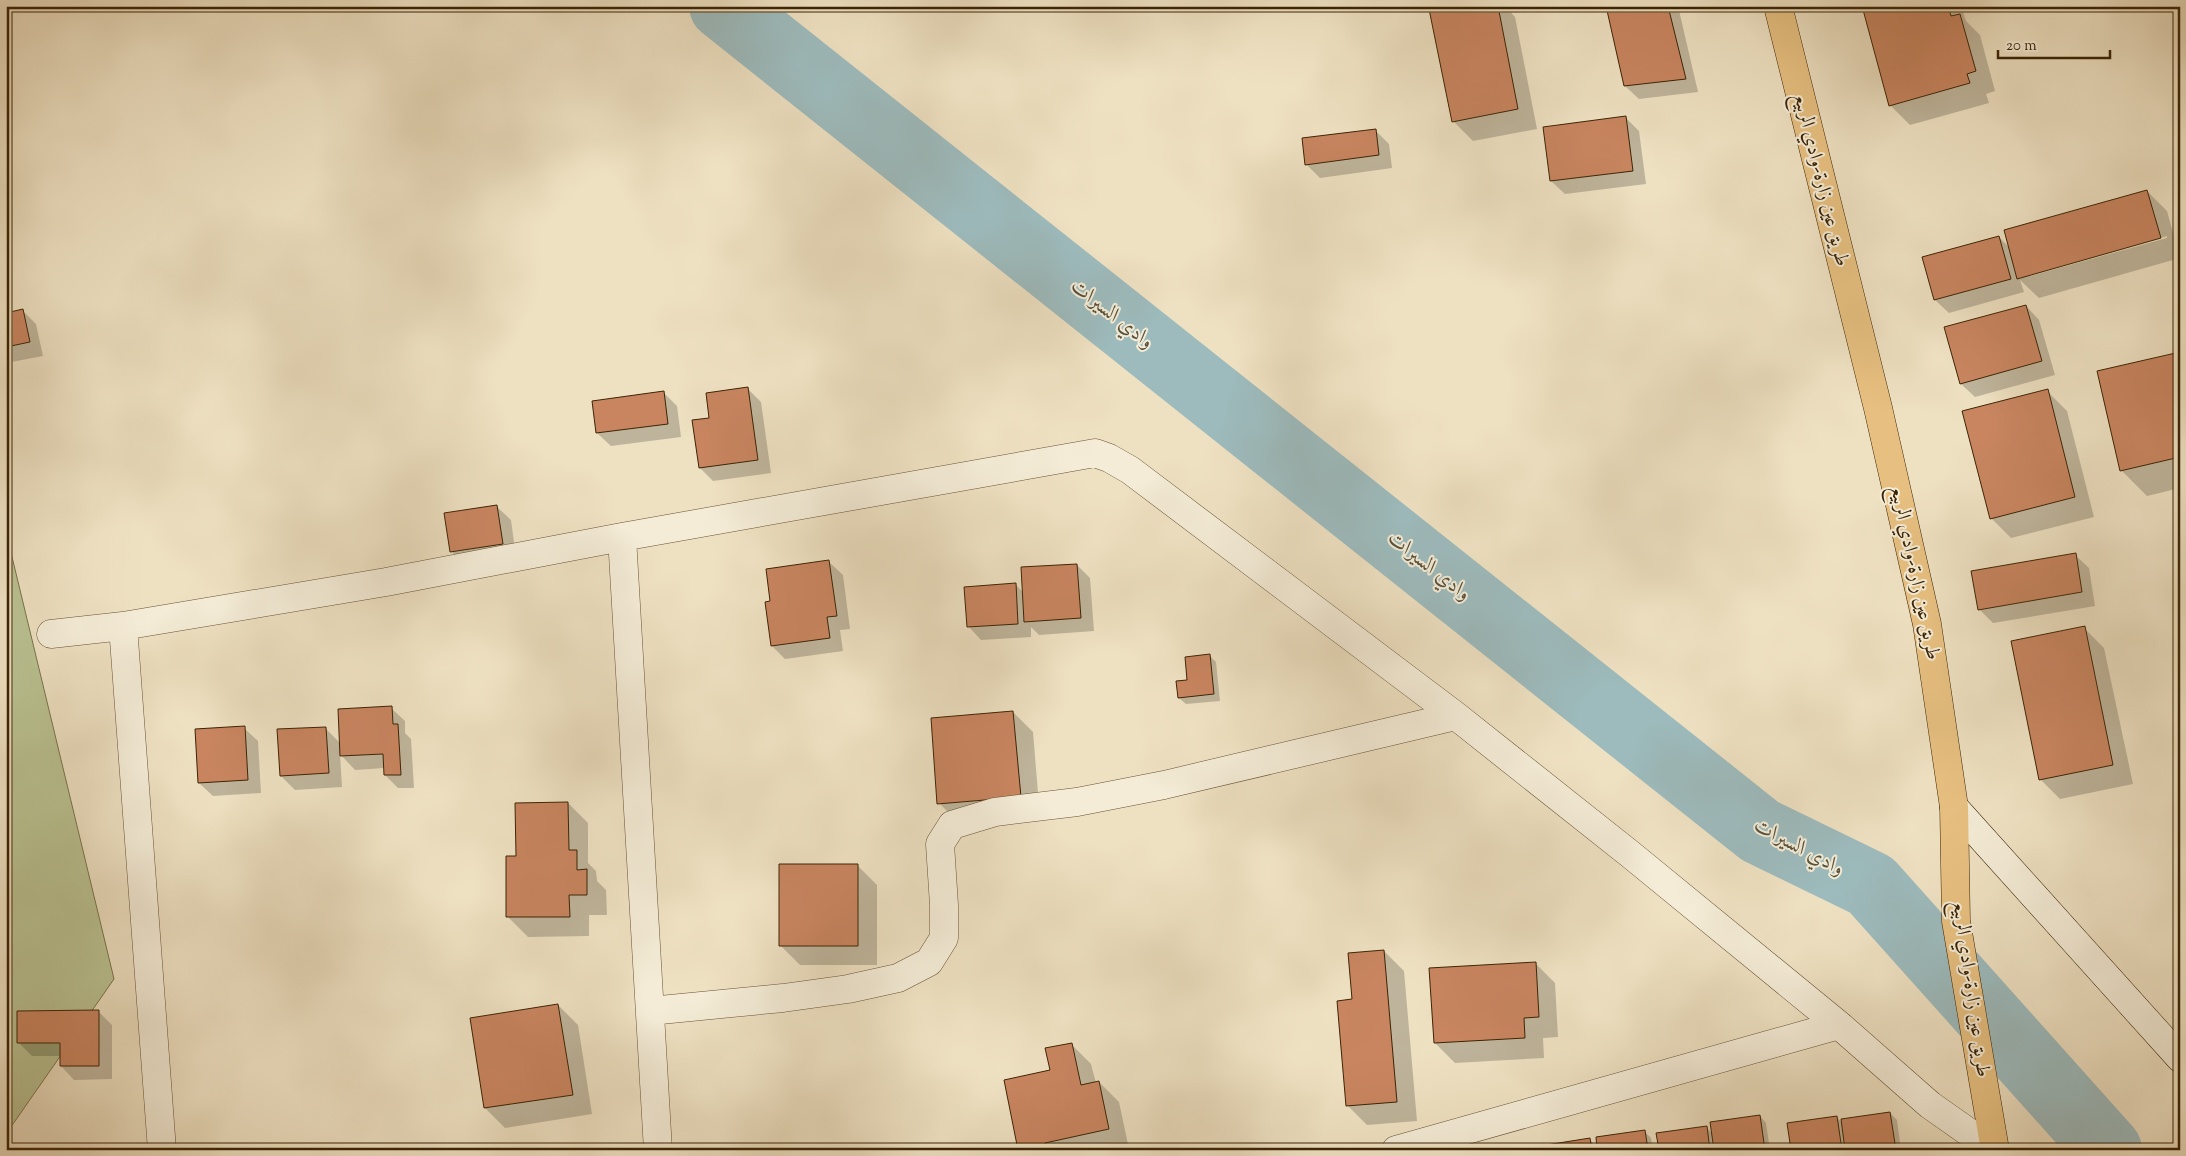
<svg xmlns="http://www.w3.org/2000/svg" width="2186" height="1156" font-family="'Sorts Mill Goudy',Amiri,serif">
  <rect width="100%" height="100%" fill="#eee1c2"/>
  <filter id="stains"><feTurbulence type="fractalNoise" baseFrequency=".004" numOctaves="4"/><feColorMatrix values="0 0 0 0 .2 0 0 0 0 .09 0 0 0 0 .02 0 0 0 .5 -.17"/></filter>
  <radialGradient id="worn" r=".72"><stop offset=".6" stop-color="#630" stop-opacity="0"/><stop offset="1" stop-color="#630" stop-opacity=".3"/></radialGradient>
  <!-- green -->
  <path fill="#bac292" stroke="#7a734c" d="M6,532l108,447 -108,155z"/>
  <!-- shadow -->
  <path fill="#0003" fill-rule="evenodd" d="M990,6h33v1l-28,4z
    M1447,6h58l10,11 22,112 -64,12 -20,-20z
    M1607,6h71l20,86 -59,7 -14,-13z
    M1863,6h98l5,15 14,14 15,56 -9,3 3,9 -79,22 -20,-20z
    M1626,118l13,13 7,53 -81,10 -14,-13 -7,-53z
    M1375,130l14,14 3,24 -72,10 -14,-14z
    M2147,191l20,20 13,47 -141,40 -19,-18 4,12 -75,21 -14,-13 -12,-42 76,-21 12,12zM2167,236v2l-137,38v-2z
    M2026,306l13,14 16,55 -80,22 -14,-13 -15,-56z
    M23,311l13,13 7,32 -37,7v-49z
    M2180,353v135l-33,8 -26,-26z
    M747,388l14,14 10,71 -58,8 -13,-13 11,-49z
    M2047,391l20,20 27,106 -83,21 -20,-20z
    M664,393l13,13 4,31 -70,9 -14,-13z
    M497,507l14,13 5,37 -51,8 -14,-14z
    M2075,555l14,13 6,38 -102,17 -14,-14z
    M829,562l14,13 7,54 -10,1 3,21 -58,8 -13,-13 -1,-44z
    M1077,565l13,13 4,53 -55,4 -8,-8v10l-50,3 -13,-14 47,-42 8,8z
    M2084,628l20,20 29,136 -73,15 -20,-20z
    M1210,656l6,6 4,39 -34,3 -7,-6 10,-17z
    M391,708l14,13v12l6,6 3,49h-16l-13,-13 -1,-7 -29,2 -15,-16 2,33 -47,3 -14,-14 44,-48 16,16z
    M1013,712l20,20 7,85 -81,6 -20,-20z
    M244,728l14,13 3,52 -48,3 -14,-13z
    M568,803l20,20v40l8,8 1,10 9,9 1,25h-18v21l-61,1 -20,-20z
    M857,865l20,20v80h-77l-20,-20z
    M1384,951l20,20 13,150 -50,4 -20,-20 7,-104z
    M1535,963l20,20 3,54 -15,1 1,20 -89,5 -20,-20z
    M558,1005l20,20 14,89 -87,14 -20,-20 -13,-89z
    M98,1011l14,14v54l-38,1 -13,-14v-10h-29l-14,-14z
    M1071,1044l20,20 5,19 3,-1 20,20 10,47 -110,1 32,-79z
    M1890,1113l7,7 4,30h-109l44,-33 7,6z
    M1760,1116l6,7 4,27h-110l46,-23 8,8z
    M1645,1132l6,6 2,12h-111l48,-10 8,8z"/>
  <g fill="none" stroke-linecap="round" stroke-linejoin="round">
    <!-- river -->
    <path stroke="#9dbbbd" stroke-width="68" d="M723,6l1037,825 111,54 237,265"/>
  </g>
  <!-- building -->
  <path fill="#c88560" stroke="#3b2405" d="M1441,6h57l20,103 -66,13 -23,-113z
    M1606,6h62l18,73 -62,7z
    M1862,6h86l3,10 9,-2 16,57 -9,3 3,9 -81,23z
    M1626,116l7,55 -83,10 -7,-54z
    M1376,129l3,26 -74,10 -3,-27z
    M2147,190l14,48 -144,41 -13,-49z
    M1999,236l12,43 -77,21 -12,-43z
    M2026,305l16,56 -82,23 -16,-57z
    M23,309l7,33 -24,5v-34z
    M2180,352v105l-60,14 -23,-100z
    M748,387l10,73 -59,8 -7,-48 17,-2 -3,-25z
    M2048,389l27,108 -85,22 -28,-108z
    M664,391l4,33 -72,9 -4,-32z
    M497,505l6,39 -53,8 -6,-39z
    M2076,553l6,39 -104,18 -7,-39z
    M829,560l8,56 -10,1 3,21 -59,8 -6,-44 5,-1 -4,-32z
    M1077,564l4,54 -57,4 -3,-55z
    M1016,583l2,41 -51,3 -3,-40z
    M2085,626l28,139 -74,15 -28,-139z
    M1210,654l4,40 -36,4 -2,-17 11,-1 -2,-23z
    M392,706l1,18h5l3,51h-17l-1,-21 -43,2 -2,-47z
    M1013,711l8,86 -84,7 -6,-86z
    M245,726l3,54 -50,3 -3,-54z
    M326,727l3,46 -49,3 -3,-47z
    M568,802l1,48h8v20l10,-1v26h-18l1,22h-64v-61h10l-1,-53z
    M779,864h79v82h-79z
    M1384,950l13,152 -51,4 -9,-105 15,-2 -4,-46z
    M1536,962l3,55 -15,1 1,20 -91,5 -5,-75z
    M558,1004l15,91 -89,13 -14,-90z
    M99,1010v56h-39v-23h-43v-32z
    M1072,1043l9,42 18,-4 10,48 -64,14 1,6 -28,1 -14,-70 46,-10 -5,-22z
    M1890,1112l6,38h-51l-4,-31z
    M1760,1115l5,35h-51l-4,-28z
    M1837,1116l5,34h-51l-4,-27z
    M1707,1126l3,24h-51l-3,-17z
    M1645,1130l3,20h-51l-1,-13z
    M1590,1138l2,12h-52v-4z
    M57,1145h20v5h-20z"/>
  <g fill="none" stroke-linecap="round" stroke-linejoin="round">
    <defs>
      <path id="street" d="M622,537l36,613
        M123,626l39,524
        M51,634l72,-8 263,-44 236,-45 473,-84 14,5 21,12 326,246 174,138 209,171 91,80 64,45
        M650,1011l133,-13 65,-9 50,-11 31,-16 15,-24v-33l-4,-61 12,-19 43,-13 82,-10 87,-17 292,-69
        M1396,1150l443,-125"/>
      <path id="secondary" d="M1954,807l226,251"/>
      <path id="primary" d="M1778,6l100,402 49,216 27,183 2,114 39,229"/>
    </defs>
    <!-- street casing -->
    <use href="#street" stroke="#685334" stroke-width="29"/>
    <!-- secondary casing -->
    <use href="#secondary" stroke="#3b2405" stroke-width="29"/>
    <!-- primary casing -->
    <use href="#primary" stroke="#3b2405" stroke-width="29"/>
    <!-- street -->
    <use href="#street" stroke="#f4ecd7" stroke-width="28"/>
    <!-- secondary -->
    <use href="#secondary" stroke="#f4ecd7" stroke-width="28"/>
    <!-- primary -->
    <use href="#primary" stroke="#e7c081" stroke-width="28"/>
  </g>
  <g text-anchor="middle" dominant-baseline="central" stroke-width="4" stroke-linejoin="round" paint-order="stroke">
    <!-- street labels -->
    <g font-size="20" fill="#3b2405" stroke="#f4ecd7">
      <text transform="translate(1820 180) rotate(76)">طريق عين زارة-وادي الربيع</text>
      <text transform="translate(1914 573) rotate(78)">طريق عين زارة-وادي الربيع</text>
      <text transform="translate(1970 989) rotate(82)">طريق عين زارة-وادي الربيع</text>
    </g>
    <!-- water labels -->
    <g font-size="21" font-style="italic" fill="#58513c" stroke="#f4ecd7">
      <text transform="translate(1112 315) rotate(38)">وادي السيرات</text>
      <text transform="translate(1429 567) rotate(38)">وادي السيرات</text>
      <text transform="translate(1799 848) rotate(28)">وادي السيرات</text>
    </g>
  </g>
  <!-- margin -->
  <rect width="2186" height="1156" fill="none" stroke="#eee1c2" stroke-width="25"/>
  <rect x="8" y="8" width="2171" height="1141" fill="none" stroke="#3b2405" stroke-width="2.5"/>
  <rect x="12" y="12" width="2161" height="1131" fill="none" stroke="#3b2405"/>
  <!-- scale -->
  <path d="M1998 50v8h112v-8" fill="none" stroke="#3b2405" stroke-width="2.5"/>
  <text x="2006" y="50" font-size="15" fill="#3b2405" stroke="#f4ecd7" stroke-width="4" paint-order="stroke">20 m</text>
  <rect width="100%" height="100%" filter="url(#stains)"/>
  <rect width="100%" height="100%" fill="url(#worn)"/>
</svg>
